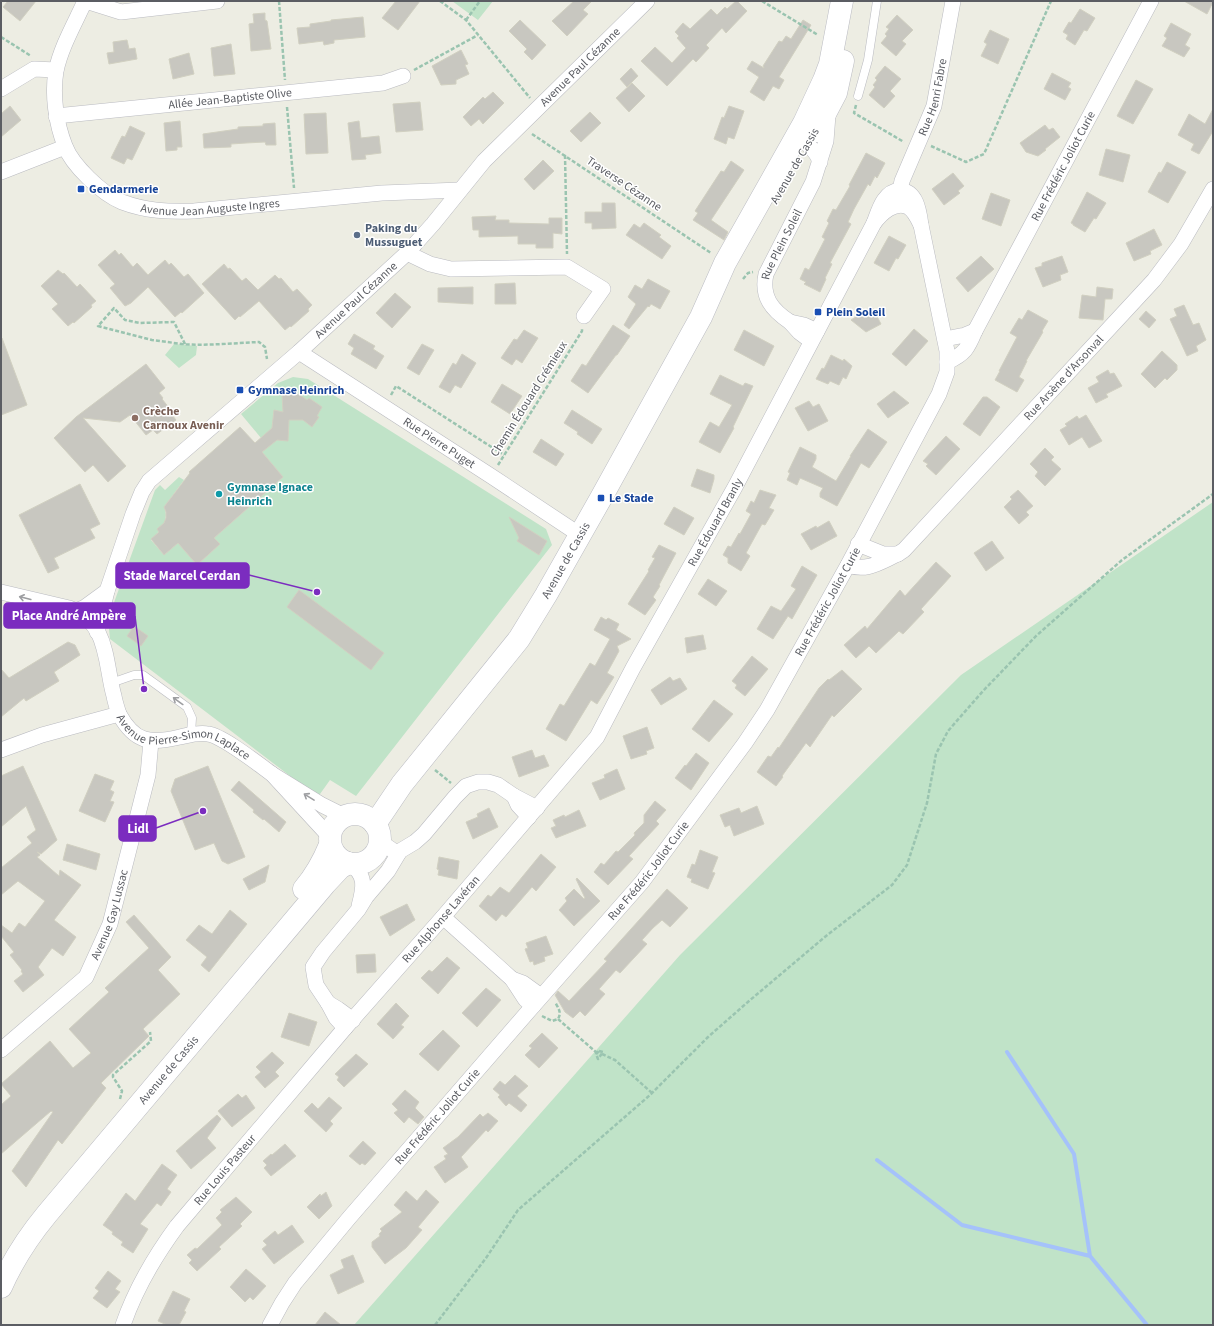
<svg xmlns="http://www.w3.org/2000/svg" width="1214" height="1326" font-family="'Source Sans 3',sans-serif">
  <rect width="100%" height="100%" fill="#edede3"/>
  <!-- green -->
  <path fill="#c0e3c8" d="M452,1h41l-15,19z
    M174,344l23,2 -1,9 -17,13 -14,-13z
    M293,377l15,2 238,150 6,16 -196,251 -26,-16 -10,14 -5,1 -205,-156 -2,-20 47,-129 5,-5 5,5 14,-13 5,3 -20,27c6,13 -4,24 -13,33l13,15 14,-12 19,22 23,-21 -6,-6 69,-61 -21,-25 10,-9 -7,-8 -4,3 -20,-24 37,-31z
    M1213,502v823h-859l326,-370 281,-280z"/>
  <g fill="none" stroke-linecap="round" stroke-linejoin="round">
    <!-- stream -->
    <path stroke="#a5c2fa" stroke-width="4" d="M1007,1052l67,102 16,102
      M877,1160l85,65 128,31 57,69"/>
  </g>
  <!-- building -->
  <path fill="#c8c7c0" stroke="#d1d0c1" d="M8,1h28l-16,20 -17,-14z
    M396,1h24l-22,29 -16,-12z
    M574,1h18l-9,9 5,4 -21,22 -15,-15z
    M736,1h1l10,10 -21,22 -4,-5 -16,17 3,3 -13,14 -3,-3 -26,27 -26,-25 14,-14 17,16 14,-15 -9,-10 2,-2 -4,-4 8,-9 7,6 21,-20 6,6 8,-8 2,2z
    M1184,1h29v1l-6,12z
    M1080,9l15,9 -8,13 -3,-1 -9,15 -9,-6 2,-4 -5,-3 6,-10 2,1z
    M265,13v7l2,1 4,28 -20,2 -2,-27 5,-1 -1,-9z
    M897,15l16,15 -11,11 4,3 -10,12 -15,-13 6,-7 -2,-2 4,-5 -3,-2z
    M363,17l2,20 -31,3v3l-10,2 -1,-4 -24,3 -2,-16 13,-1v-3l21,-3v-1z
    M520,20l26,25 -14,15 -8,-8 3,-3 -18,-18z
    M803,20l8,5 -32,52 5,3 -5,9 -6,-3 -9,15 -14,-9 9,-15 -12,-8 5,-8 12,7 -1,-2 16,-25 3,1 4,-6 5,3z
    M1171,23l20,11 -6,11 5,3 -6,9 -22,-11 5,-8 -3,-2z
    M990,30l19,9 -11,25 -17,-8 6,-12 -3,-2z
    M127,40l2,9 6,-1 2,11 -28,5 -2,-11 7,-1 -1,-10z
    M231,44l4,30 -21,2 -3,-28z
    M461,50l7,14 -3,1 4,9 -13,6v4l-15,1 -9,-19z
    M189,53l5,21 -21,5 -4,-20z
    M885,66l16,13 -11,12 5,5 -11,12 -15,-13 6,-8 -2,-2 4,-5 -2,-2z
    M631,68l7,8 -11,11 -7,-8z
    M1052,73l19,10 -3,4 3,2 -6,11 -21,-11z
    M1136,80l17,9 -20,35 -16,-8z
    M632,83l13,13 -16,16 -13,-14z
    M493,92l11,11 -21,21 -4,-5 -8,7 -8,-9 20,-20 2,2z
    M420,102l3,28 -27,2 -3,-28z
    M10,106l11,14 -20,17v-23z
    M729,106l15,5 -10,28 -6,-2 -2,7 -12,-5 8,-22 2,1z
    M1213,109v22l-14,23 -8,-4 3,-6 -16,-9 11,-21 16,10z
    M590,112l11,11 -20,19 -11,-11z
    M326,113l2,40 -22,1 -2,-40z
    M180,121l2,26h-5v3l-11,1 -2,-28z
    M359,121l2,17 18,-2 2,17 -16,2 1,4 -14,1 -4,-37z
    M275,123l1,22h-10l-1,-3 -19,1 -15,1v3l-27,1 -1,-14 35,-5v-2l25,-1v-2z
    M1045,125l4,5 4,-2 7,9 -15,12 1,1 -8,6 -12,-4 -6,-9z
    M130,126l15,7 -13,27 -5,-2 -3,6 -13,-6 11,-22 3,1z
    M1106,149l24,6 -7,27 -24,-7z
    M866,153l19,10 -8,15 -2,-2 -5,10 -2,-2 -14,25 -6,13 3,2 -21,39 2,1 -7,14 1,1 -6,13 -16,-8 2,-2 -6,-3 5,-11 4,2 16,-31 -3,-2 7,-14 -2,-2 6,-12 3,1 14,-24 -1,-1z
    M543,160l11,11 -20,19 -10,-11z
    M731,161l13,9 -33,50 17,12 -4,8 -31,-20 5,-7 -3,-2 26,-40 3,1z
    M1167,162l19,10 -18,31 -20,-11 11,-20 2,1z
    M953,173l11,13 -6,5 2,2 -16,12 -12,-16z
    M1087,192l19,11 -10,16 -2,-1 -9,14 -12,-7v-1l-2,-1z
    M991,193l19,7 -9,26 -19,-7z
    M602,203h13l1,25 -24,1v-6h-7v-11h17z
    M496,216l-1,4h14v3l40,1v-6h13v16l-9,-1v15h-17v-4h-18v-8l-39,1v-7h-6l-1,-13z
    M644,223l17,12 -2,2 12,9 -9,13 -36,-24 8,-11 6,4z
    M1154,229l8,16 -12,6 1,3 -17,7 -8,-18z
    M889,236l17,9 -8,14 -2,-1 -7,13 -15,-8z
    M115,250l4,5 2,-2 12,14 4,-4 11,12 17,-15 4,5 2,-2 13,14 4,-3 16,19 -22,20 -1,-1 -6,5 -27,-30 -17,16 -6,3 -15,-18 5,-4 -17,-19z
    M981,256l13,13 -26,23 -12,-14z
    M1062,256l6,16 -8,3 1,5 -18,7 -8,-19 7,-2v-3z
    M224,264l4,5 2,-1 12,13 4,-3 12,12 17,-15 4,4 2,-1 12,14 4,-3 15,16 -4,4 1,2 -18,16 -1,-1 -5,4 -26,-29 -19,16 -1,-1 -4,4 -33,-36z
    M58,270l5,4 1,-1 13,14 3,-3 16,17 -5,4 1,2 -18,16 -1,-1 -5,4 -16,-17 6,-5 -17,-18z
    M648,279l22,12 -10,18 -9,-5 -2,3 -1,-1 -19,23 -5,-4 12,-21 -8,-7 7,-12 7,4z
    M515,283l1,21h-21v-20z
    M473,287v17l-35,-2v-14z
    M1097,287l16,2 -1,10h-7l-2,21 -24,-2 3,-23 14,2z
    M395,293l16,14 -19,21 -16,-15z
    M1184,305l9,20 6,-2 7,17 -10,6 2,5 -11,5 -17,-37 7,-3 -3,-7z
    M872,307l9,17 -15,8 -15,-12z
    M1028,310l20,11 -6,10 1,1 -17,29h1l-8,16 5,3 -7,12 -22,-12 5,-9h-1l18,-34 -7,-4 9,-15 3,2z
    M1146,311l10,9 -7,8 -10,-9z
    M613,325l17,11 -13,19h-1l-28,38 -17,-12 11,-17 4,2z
    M914,329l14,12 -22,25 -14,-12z
    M524,330l14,8 -16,25 -6,-4 -4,6 -11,-7 13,-19 3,1z
    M744,330l30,16 -10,20 -30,-16z
    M354,334l21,12 -2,3 11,7 -8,13 -25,-15 3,-6 -6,-4z
    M1,338h1l25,67 -26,10z
    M422,344l12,6 -15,25 -12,-7z
    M1162,351l15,14v5l-10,10 -2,-2 -10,10 -14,-14z
    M462,354l14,9 -15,25 -6,-3 -5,8 -11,-6 14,-24 3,2z
    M831,355l12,6 1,-2 8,7 -6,13 -3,-2 -4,8 -9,-4 -2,3 -12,-5 6,-11 2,1z
    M146,364l19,24 -6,5 4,5 -1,1 8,10 -2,1 8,10 -19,14 -4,-4 -7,5 -16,-20 -10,7 -37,-4 43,48 -18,16 -15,-17 -8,7 -31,-34 22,-21z
    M1108,370l2,4 4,-1 8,13 -16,8 2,3 -12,6 -8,-15 11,-6 -3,-5z
    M720,375l23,11 2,-3 8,3 -20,41 1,1 -14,25 -21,-11 11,-20 9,5 13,-22 -22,-11z
    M502,384l20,12 -12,18 -19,-12z
    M894,391l15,12 -21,15 -11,-14z
    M297,393l10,7 2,-2 13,9 -5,9 2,1 -7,10 -9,-7h-14l-1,21 -11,-1 -15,12 21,25 -69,61 6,6 -23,21 -19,-22 -14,12 -13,-16 8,-7 -2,-3 7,-6 2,-5v-6l-2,-5 26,-34 -1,-1 51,-45 15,16 17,-15 2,-18 9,2 -1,-18z
    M983,397h4l13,10 -20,29 -17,-12z
    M809,401l4,6 6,-3 9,17 -20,10 -13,-23z
    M572,410l30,19 -10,15 -15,-10 1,-2 -14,-9z
    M1086,415l16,26 -13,7 -7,-11 -13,8 -9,-15 7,-4 -2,-2 12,-8 2,3z
    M868,429l19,13 -18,26 -8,-5 -24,43 -17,-9v-4l3,-5 -23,-10 -3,7 -10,-5 3,-7 -2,-1 12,-25 16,8v4l-4,8 24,14 15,-25h-1z
    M946,436l14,13 -24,26 -10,-9 2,-2 -5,-3z
    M541,439l23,15 -8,12 -23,-14z
    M1045,448l9,9 -3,3 10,9 -16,17 -10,-10 3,-4 -8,-8z
    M697,469l17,6v4l-4,14 -19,-7z
    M80,484l20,40 -10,5 5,9 -41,20 5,10 -11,5 -29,-58z
    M760,490l16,5 -7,13 5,2 -9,15 -3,-1 -16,29 4,3 -9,15 -13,-8v-5l-5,-3 5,-9 3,1 8,-14 1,1 11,-20 -5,-3 5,-10 3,2z
    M1018,490l15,16 -7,6 3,3 -10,9 -15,-17 8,-8 -2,-2z
    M674,507l20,11 -10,17 -20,-11z
    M509,517l38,24 -8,14 -22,-14 2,-3z
    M829,521l8,15 -26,14 -10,-16 15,-8 1,2z
    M992,541l12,17 -18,13 -12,-18z
    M659,545l17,8 -17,32 1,1 -7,11 3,3 -11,15 -17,-11 21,-33 -1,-1 7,-12 -3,-1z
    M936,562l15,14 -30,33 3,3 -21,22 -4,-3 -23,22 -7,-7 -13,12 -12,-13 21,-19 2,3 33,-39 5,6z
    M802,566l15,9 -25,44 -4,-3 -15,23 -16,-10 14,-23 10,5 15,-22 -5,-3z
    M708,579l19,12 -11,15 -18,-12z
    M299,590l85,63 -13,17 -84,-63z
    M601,617l5,3 2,-2 11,6 -3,6 15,9 -14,7 2,5 -12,22 7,4 -17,27 -6,-4 -25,41 -20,-12 14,-25 4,2 26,-43 5,3 15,-27 -16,-9z
    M134,626l14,10 -7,10 -14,-10z
    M703,635l3,14 -19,4 -2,-15z
    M68,642l7,3 5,10 -26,17 5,9 -33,20 -2,-3 -23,19v-48l8,9z
    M752,656l16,13 -23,27 -10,-8 2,-3 -5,-4z
    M842,670l20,19 -28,28 -2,-2 -22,32 -4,-4 -24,33 1,1 -7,9 -19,-14 11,-16 3,1 7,-10 1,1 40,-60 9,-9 1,1z
    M670,677l3,4 7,-3 7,11 -26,16 -10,-15z
    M714,700l19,14 -24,28 -17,-13z
    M647,727l7,21 -8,3 1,3 -16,5 -8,-23z
    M532,750l3,8 9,-3 5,11 -30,11 -7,-20z
    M696,753l13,10 -18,27 -16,-12 10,-13 1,1z
    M23,766l34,74 -16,14 -4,-2 3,3 -3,2 22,19 1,-6 21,15 -27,35 22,17 -13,19 -11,-8 -14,19 6,8 -21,17 -9,-11 9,-7 -2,-3 1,-1 -12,-15 4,-3 -13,-16v-11l11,8 7,-10 6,4 20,-26 -27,-20 -17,14v-27l31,-25 -5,-6 9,-7 -10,-24 -25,21v-51z
    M208,766l37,91 -17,7 -6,-3 -8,-18 -19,7 -24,-59 4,-12z
    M617,769l8,20 -25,11 -8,-17 13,-5 -1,-3z
    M95,774l19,7 -4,9 4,2 -4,9 4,1 -9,20 -26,-11z
    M239,781l47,41 -7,10 -15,-13 -1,1 -10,-8 1,-2 -23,-20z
    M655,801l11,9 -10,11 3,3 -30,32 4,3 -25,26 -14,-13 7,-9 3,2 12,-14 2,1 17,-17 -1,-2 10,-10v-8z
    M757,806l7,18 -30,12 -4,-11 -5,2 -5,-12 19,-7 2,5z
    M489,808l9,19 -25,12 -7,-17 12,-5 -1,-3z
    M579,810l7,16 -30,12 -5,-10 5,-2 -3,-6 11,-5 1,2z
    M67,844l33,10 -4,16 -33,-10z
    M700,850l18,7 -6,15 3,1 -7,16 -17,-7 1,-3 -5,-2 5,-13 3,1z
    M541,854l15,13 -20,24 -4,-4 -26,30 -4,-3 -6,7 -17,-15 9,-11 3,2 9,-10 9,6z
    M439,857l20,4 -2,18 -19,-4 1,-5 -2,-1z
    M269,865l-4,17 -16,8 -6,-11z
    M577,878l23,23 -26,25 -15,-16 8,-9 -2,-3 9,-9 10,10 1,-1 -9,-19z
    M667,889l21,19 -18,19 -8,-7 -9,8 -11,12 5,4 -27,29 -4,-3 -17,19 6,5 -20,22 -5,-5 -7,7 -8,-6 -10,-17 3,-4 11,10 38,-40 -3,-2z
    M407,904l8,16 -25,16 -10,-19z
    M230,910l17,14 -38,48 -8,-7 6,-8 -21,-17 13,-15 13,9z
    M134,915l37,42 -13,13 22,24 -37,35 6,7 -48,47 5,5 -44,56 -4,-4 -32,47 -14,-16 41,-59 -2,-1 -50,43v-49l10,-9 -10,-12 49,-43 23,27 18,-15 -22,-24 40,-37 -4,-4 44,-40 -23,-26z
    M546,936l7,18 -9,3 1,4 -11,4 -1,-4 -3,1 -5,-13 3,-1 -2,-5z
    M375,954l1,18 -19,1 -1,-18z
    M447,957l13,11 -22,26 -17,-16 8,-8 3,2z
    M486,988l15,12 -24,27 -15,-14z
    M396,1003l13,13 -8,9 3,2 -11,12 -16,-15z
    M289,1013l28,9 -8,24 -28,-9z
    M443,1030l17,16 -22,25 -19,-17z
    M542,1033l16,15 -19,20 -14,-13 7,-7 -3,-2z
    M272,1052l12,11 -9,9 4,4 -14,12 -10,-11 6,-5 -5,-5z
    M356,1054l12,10 -24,23 -7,-7 2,-3 -4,-3z
    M515,1075l13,11 -11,10 10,9 -6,7 -12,-9 -3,3 -8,-9 2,-2 -7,-6 7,-8 5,4z
    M405,1090l14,12 -4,6 9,9 -6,7 -9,-7 -5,6 -10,-10 4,-3 -6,-6z
    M238,1094l4,4 4,-3 9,13 -23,19 -14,-16z
    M329,1097l13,11 -12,13 3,3 -7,8 -22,-21 8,-8 6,6z
    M488,1113l10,8 -10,11 -2,-2 -25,27 7,10 -23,16 -11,-16 12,-8 -2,-3 4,-2 -5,-6 15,-11 22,-23 3,3z
    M217,1115l4,4 -14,19 9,10 -25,21 -15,-18z
    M363,1141l13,12 -11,12 -3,-2 -2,2 -11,-9z
    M285,1144l11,12 -25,20 -7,-8 3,-3 -4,-4 8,-7 1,1z
    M162,1164l15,11 -10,14 4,3 -10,14 -4,-3 -17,21 8,5 -15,24 -12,-8 2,-3 -11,-8 1,-2 -10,-7 23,-32 9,8z
    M426,1190l13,12 -21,25 4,3 -16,18 -21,16 -13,-17v-5l8,-6 -1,-2 3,-3 -2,-2 22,-17 -8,-7 12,-14 11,10z
    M326,1192l6,14 -13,13 -12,-12 13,-13 1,2z
    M236,1197l16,15 -12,12 2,2 -23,21 2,2 -24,22 -8,-8 3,-3 -5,-5 8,-7 2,1 25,-24 -6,-7 6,-6 -2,-2z
    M292,1225l12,17 -30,22 -12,-15 5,-4 -4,-4 12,-10 3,4z
    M353,1255l11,27 -26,12 -8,-19 14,-7 -3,-8z
    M246,1269l20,17 -13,14 -3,-3 -5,5 -15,-15z
    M108,1271l13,10 -6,8 5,3 -13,16 -14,-10 6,-7 -4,-3z
    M173,1291l17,8 -6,12 2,1 -7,13h-12l-9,-4z
    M325,1312l16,13h-26z"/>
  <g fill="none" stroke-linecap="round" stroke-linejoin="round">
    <defs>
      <path id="service" d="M858,96l10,-36 9,-59
        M111,683l23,-8h9l44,32 5,11 -1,16"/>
      <g id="minor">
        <path id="s1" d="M85,1c-10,22 -24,46 -29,70 -4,24 0,52 9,75 7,19 37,48 57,56 24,9 46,10 72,9l188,-18 78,-3"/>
        <path d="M86,1l35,11 96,-11"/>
        <path d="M1,89l33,-20 22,1"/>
        <path id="s2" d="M56,116l327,-33 20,-7"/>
        <path d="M804,123c-4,27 10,19 16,39"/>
        <path d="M1,172l64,-25"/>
        <path d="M900,190c17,2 19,21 21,35 -3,-6 -7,-15 -13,-18 -13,-7 -27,7 -34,16 5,-13 9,-31 26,-33z"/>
        <path id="s3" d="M899,205l1,-15 2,-9 32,-75 19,-105"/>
        <path d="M407,253l23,11 21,5 116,-2 36,22 -19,27"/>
        <path id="s4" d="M790,322c-18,-12 -29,-25 -24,-48l47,-92 13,-41 2,-26"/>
        <path id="s5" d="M975,331l176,-330"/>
        <path d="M945,339l20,-4 10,-4c-7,17 -10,23 -28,31"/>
        <path d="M811,341l-12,-9 -9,-10 14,3 13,6"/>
        <path id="s6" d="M299,352l192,124 89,59"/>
        <path id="s7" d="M898,554l6,-4 250,-270 27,-36 32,-55"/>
        <path d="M848,565c19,7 32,-3 50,-11h-15l-25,-10"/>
        <path d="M1,592l68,16c12,5 23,13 29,24 10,20 10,43 16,64 1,6 3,12 5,18"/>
        <path id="s8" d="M76,611l9,-4 22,-16 26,-77 9,-22 7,-11 150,-129 108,-99 26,-29 51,-63 163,-160"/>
        <path d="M97,632l10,-41"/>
        <path id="s9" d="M1,750l41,-15 77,-21c16,29 31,30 61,23 9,-2 19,-5 28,-3 15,2 50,30 64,40"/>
        <path d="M529,817l-11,-12 -4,-9 23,12"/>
        <path d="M329,836l-57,-62 50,31 22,11"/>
        <path d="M380,840l5,5 13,9"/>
        <path d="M348,863c19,11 16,24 11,43"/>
        <path d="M443,917l69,62"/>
        <path d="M328,1003l-12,-18 -3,-18 10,-15 35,-42 8,-13 22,-26 12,-20 15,-9 9,-8 31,-37 11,-11 12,-4h10l10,3 16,11"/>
        <path d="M533,1006l-8,-7 -13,-20 11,4 18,13"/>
        <path d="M345,1028l-9,-10 -8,-15 10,6 15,11"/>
        <path id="s10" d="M1,1050l85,-73 24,-53 38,-149 3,-34"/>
        <path id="s11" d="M123,1325c12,-35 32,-69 54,-99l168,-198 98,-111 154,-180 36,-69 102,-181 139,-264"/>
        <path id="s12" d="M270,1325l12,-22 13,-20 54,-65 184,-212 109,-124 103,-139 22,-33 81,-145 91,-171 8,-22v-21l-26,-126"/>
      </g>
      <g id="secondary">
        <path d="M816,131l20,-38 7,-32"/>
        <circle cx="355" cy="839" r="25"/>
        <path id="s13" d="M375,824l27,-40 117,-145 27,-44 55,-97 100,-181 24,-54 79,-140 20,-43 6,-16 12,-63"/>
        <path d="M304,889c12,-14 19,-27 26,-44"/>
        <path id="s14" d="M1,1287c12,-27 27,-50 46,-73l278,-330 15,-16 8,-5"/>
      </g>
    </defs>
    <!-- service casing -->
    <use href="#service" stroke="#babbc1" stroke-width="9"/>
    <!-- minor casing -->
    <use href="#minor" stroke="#babbc1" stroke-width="16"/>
    <!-- secondary casing -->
    <use href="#secondary" stroke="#bbbcc3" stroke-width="23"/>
    <!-- path -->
    <path stroke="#9ac4b0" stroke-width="2.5" stroke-dasharray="4 2" stroke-linecap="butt" d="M279,1l6,79
      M440,1l26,19 64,78
      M762,1l56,34
      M466,20l14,-19
      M1,37l30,19
      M414,70l64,-35
      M856,105l-2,8 50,29
      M287,107l7,81
      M532,134l179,119
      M931,146l35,16 18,-8 67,-153
      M565,155l2,99
      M743,279l5,-6 5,-1
      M185,344l-11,-22 -34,1 -15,-3 -11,-12 -16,18 54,14 30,4c26,2 52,-1 77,-2l6,5 2,12
      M391,395l5,-9 108,69
      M498,465l84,-134v-3
      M435,770l16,13
      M542,1016l10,5 6,-2c4,-7 0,-11 -3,-17
      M558,1019l39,34
      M599,1051l4,1 -5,7 -2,-5z
      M602,1054l13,6 37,33
      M120,1099l2,-8 -9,-14v-2l38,-34 -1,-9
      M435,1325l51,-67 32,-48 132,-115 58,-58 41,-36 77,-65 66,-51 15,-20 20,-62 9,-49 12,-23 35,-40 53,-55 86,-76 91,-66"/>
    <!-- service -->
    <use href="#service" stroke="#fff" stroke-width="8"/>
    <!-- minor -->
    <use href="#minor" stroke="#fff" stroke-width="15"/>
    <!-- secondary -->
    <use href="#secondary" stroke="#fff" stroke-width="22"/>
  </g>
  <!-- one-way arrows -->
  <defs><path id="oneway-shaft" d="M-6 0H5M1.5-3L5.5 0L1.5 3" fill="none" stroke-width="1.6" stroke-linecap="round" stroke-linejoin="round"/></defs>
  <g stroke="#9d9ea1">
    <use href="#oneway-shaft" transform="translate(25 598) rotate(-166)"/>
    <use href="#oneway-shaft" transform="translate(178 701) rotate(-144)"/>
    <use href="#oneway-shaft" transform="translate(309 797) rotate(-148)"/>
  </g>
  <!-- markers -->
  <g fill="#1a4fb4" stroke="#fff" stroke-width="1.5">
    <rect x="77" y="185" width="8" height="8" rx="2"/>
    <rect x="814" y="308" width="8" height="8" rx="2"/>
    <rect x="236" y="386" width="8" height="8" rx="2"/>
    <rect x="597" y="494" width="8" height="8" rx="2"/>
  </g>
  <circle fill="#5c6f8a" stroke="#fff" stroke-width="1.5" cx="357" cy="235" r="4"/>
  <circle fill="#8d6e63" stroke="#fff" stroke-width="1.5" cx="135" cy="418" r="4"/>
  <circle fill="#0f9aa8" stroke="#fff" stroke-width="1.5" cx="219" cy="494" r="4"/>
  <g text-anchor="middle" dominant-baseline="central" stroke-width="3" stroke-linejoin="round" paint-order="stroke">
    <!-- street labels -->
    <g font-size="12" fill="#5b5d63" stroke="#fff">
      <text stroke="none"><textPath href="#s8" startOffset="754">Avenue Paul Cézanne</textPath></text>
      <text stroke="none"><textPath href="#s3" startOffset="114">Rue Henri Fabre</textPath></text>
      <text stroke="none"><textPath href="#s2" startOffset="175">Allée Jean-Baptiste Olive</textPath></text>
      <text transform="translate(795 166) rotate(-60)">Avenue de Cassis</text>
      <text stroke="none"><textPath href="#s5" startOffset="187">Rue Frédéric Joliot Curie</textPath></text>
      <text transform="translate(624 184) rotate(34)">Traverse Cézanne</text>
      <text stroke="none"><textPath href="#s1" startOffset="323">Avenue Jean Auguste Ingres</textPath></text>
      <text stroke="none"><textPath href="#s4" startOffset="91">Rue Plein Soleil</textPath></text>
      <text stroke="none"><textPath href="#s8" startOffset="430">Avenue Paul Cézanne</textPath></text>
      <text stroke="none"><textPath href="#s7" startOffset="242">Rue Arsène d'Arsonval</textPath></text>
      <text transform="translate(529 399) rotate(-58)">Chemin Édouard Crémieux</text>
      <text stroke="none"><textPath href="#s6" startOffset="167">Rue Pierre Puget</textPath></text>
      <text stroke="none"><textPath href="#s11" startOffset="1003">Rue Édouard Branly</textPath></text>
      <text stroke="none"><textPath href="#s13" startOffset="326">Avenue de Cassis</textPath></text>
      <text stroke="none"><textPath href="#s12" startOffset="916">Rue Frédéric Joliot Curie</textPath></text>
      <text stroke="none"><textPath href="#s9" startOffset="198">Avenue Pierre-Simon Laplace</textPath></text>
      <text stroke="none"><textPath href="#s12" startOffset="592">Rue Frédéric Joliot Curie</textPath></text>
      <text stroke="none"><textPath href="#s10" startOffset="179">Avenue Gay Lussac</textPath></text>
      <text stroke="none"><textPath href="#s11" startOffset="518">Rue Alphonse Lavéran</textPath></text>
      <text stroke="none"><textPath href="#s14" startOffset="275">Avenue de Cassis</textPath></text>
      <text stroke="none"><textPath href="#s12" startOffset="268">Rue Frédéric Joliot Curie</textPath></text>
      <text stroke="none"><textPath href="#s11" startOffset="187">Rue Louis Pasteur</textPath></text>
    </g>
    <!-- transit labels -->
    <g font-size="12" font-weight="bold" fill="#164399" stroke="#fff" text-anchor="start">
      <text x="89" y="189">Gendarmerie</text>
      <text x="826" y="312">Plein Soleil</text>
      <text x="248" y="390">Gymnase Heinrich</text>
      <text x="609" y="498">Le Stade</text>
    </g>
    <!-- service labels -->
    <g font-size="12" font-weight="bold" fill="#4e5e75" stroke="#fff" text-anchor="start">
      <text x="365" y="228">Paking du<tspan x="365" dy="14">Mussuguet</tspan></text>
    </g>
    <!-- education labels -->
    <g font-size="12" font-weight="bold" fill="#785e54" stroke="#fff" text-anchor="start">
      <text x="143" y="411">Crèche<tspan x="143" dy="14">Carnoux Avenir</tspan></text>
    </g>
    <!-- culture labels -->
    <g font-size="12" font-weight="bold" fill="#0d838f" stroke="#fff" text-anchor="start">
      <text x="227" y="487">Gymnase Ignace<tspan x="227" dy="14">Heinrich</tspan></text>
    </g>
  </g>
  <!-- callouts -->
  <path fill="none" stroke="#7b2cbf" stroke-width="1.5" d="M317 592L249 575M144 689L135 616M203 811L156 828"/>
  <g fill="#7b2cbf" stroke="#fff" stroke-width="1.5">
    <circle cx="317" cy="592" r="4"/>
    <circle cx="144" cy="689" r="4"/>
    <circle cx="203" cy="811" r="4"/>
  </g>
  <g fill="#7b2cbf" stroke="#7b2cbf" stroke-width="1.5">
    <rect x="116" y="563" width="133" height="25" rx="4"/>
    <rect x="4" y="603" width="131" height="25" rx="4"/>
    <rect x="119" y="816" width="37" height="25" rx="4"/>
  </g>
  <g font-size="13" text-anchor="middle" font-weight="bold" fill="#fff">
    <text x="182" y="580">Stade Marcel Cerdan</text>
    <text x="69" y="620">Place André Ampère</text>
    <text x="138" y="833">Lidl</text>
  </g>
  <!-- border -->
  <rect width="1214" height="1326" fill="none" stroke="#5b5d63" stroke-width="4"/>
</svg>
